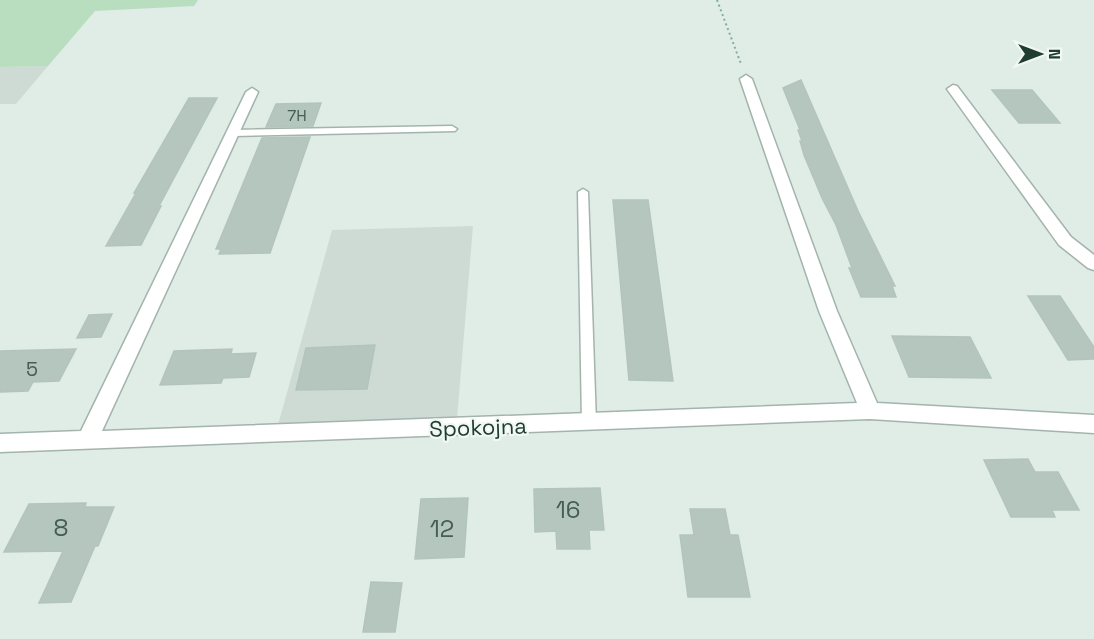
<svg xmlns="http://www.w3.org/2000/svg" width="1094" height="639" font-family="'Space Grotesk',sans-serif">
  <rect width="100%" height="100%" fill="#e0ece6"/>
  <!-- built -->
  <path fill="#cedbd4" d="M48,66l-32,38h-16v-37z
    M473,226l-16,193 -179,6 54,-195z"/>
  <!-- green -->
  <path fill="#b8debf" d="M0,0h198l-4,6 -99,5 -47,55 -48,1z"/>
  <!-- building -->
  <path fill="#b5c6be" stroke="#b2c5bc" stroke-width="1.5" d="M801,80l57,131 37,75h-3l4,11h-35l-12,-29h3l-16,-43 -14,-27 -18,-43 -4,-14h2l-4,-11h2l-17,-42z
    M992,90h40l28,33h-41z
    M189,98h28l-58,108h2l-20,39 -35,1 30,-53h-2z
    M321,103l-8,23 -47,1 10,-23z
    M310,137l-40,116 -51,1 2,-5h-5l46,-111z
    M613,200h35l25,181 -44,-1z
    M1028,296h32l34,51v12l-26,1z
    M112,314l-11,23 -24,1 12,-23z
    M892,336l78,1 21,41 -82,-1z
    M375,345l-8,44 -71,1 10,-42z
    M76,349l-17,32 -26,1 -5,9 -28,1v-41z
    M232,349l-1,5 25,-1 -7,24 -26,1 -2,5 -61,2 14,-34z
    M1028,459l7,13h23l21,38h-27l3,7h-44l-27,-57z
    M600,488l4,42h-15l1,19h-33l-1,-18 -21,1 -1,-43z
    M468,498l-4,59 -49,2 6,-60z
    M86,503l-1,4h29l-16,39h-3l-24,56 -32,1 24,-52 -59,1 25,-48z
    M690,509h35l5,26h8l12,62h-62l-8,-62h14z
    M371,582l31,1 -7,49h-32z"/>
  <g fill="none" stroke-linecap="round" stroke-linejoin="round">
    <defs>
      <path id="service" d="M452,126l5,3 -2,2 -222,5 -5,-3 5,-3z
        M583,189l5,3 8,231 -2,4 -5,2 -5,-2 -2,-4 -4,-231z"/>
      <path id="minor" d="M746,75l6,4 85,232 40,92 217,12v18l-224,-14 -870,33v-18l81,-3 165,-339 6,-4 6,4 -156,339 755,-28 -38,-92 -79,-232z
        M953,85l4,1 114,151 23,18v15l-6,-2 -29,-23 -112,-156z"/>
    </defs>
    <!-- service casing -->
    <use href="#service" stroke="#a3b4ad" stroke-width="3"/>
    <!-- minor casing -->
    <use href="#minor" stroke="#a3b4ad" stroke-width="3"/>
    <!-- path -->
    <path stroke="#7fb09d" stroke-width="2" stroke-dasharray="2 3" stroke-linecap="butt" d="M717,0l24,64"/>
    <!-- service -->
    <use href="#service" fill="#fff" fill-rule="evenodd"/>
    <!-- minor -->
    <use href="#minor" fill="#fff" fill-rule="evenodd"/>
  </g>
  <g text-anchor="middle" dominant-baseline="central" stroke-width="4.5" stroke-linejoin="round" paint-order="stroke">
    <!-- far-number labels -->
    <g font-size="16" fill="#455f56">
      <text x="297" y="115">7H</text>
    </g>
    <!-- number labels -->
    <g font-size="20" fill="#455f56">
      <text x="32" y="369">5</text>
    </g>
    <!-- street labels -->
    <g font-size="22" fill="#203d33" stroke="#f1f8f4">
      <text transform="translate(478 427) rotate(-2)">Spokojna</text>
    </g>
    <!-- near-number labels -->
    <g font-size="24" fill="#455f56">
      <text x="568" y="509">16</text>
      <text x="61" y="527">8</text>
      <text x="442" y="528">12</text>
    </g>
  </g>
  <!-- north arrow -->
  <g transform="translate(1040 54) rotate(90)" stroke="#f1f8f4" stroke-width="4.5" paint-order="stroke">
  <path d="M0-4.5L10 22L0 15L-10 22Z" fill="#203d33"/>
  <text y="-9" font-size="16" font-weight="bold" text-anchor="middle" fill="#203d33">N</text>
  </g>
</svg>
